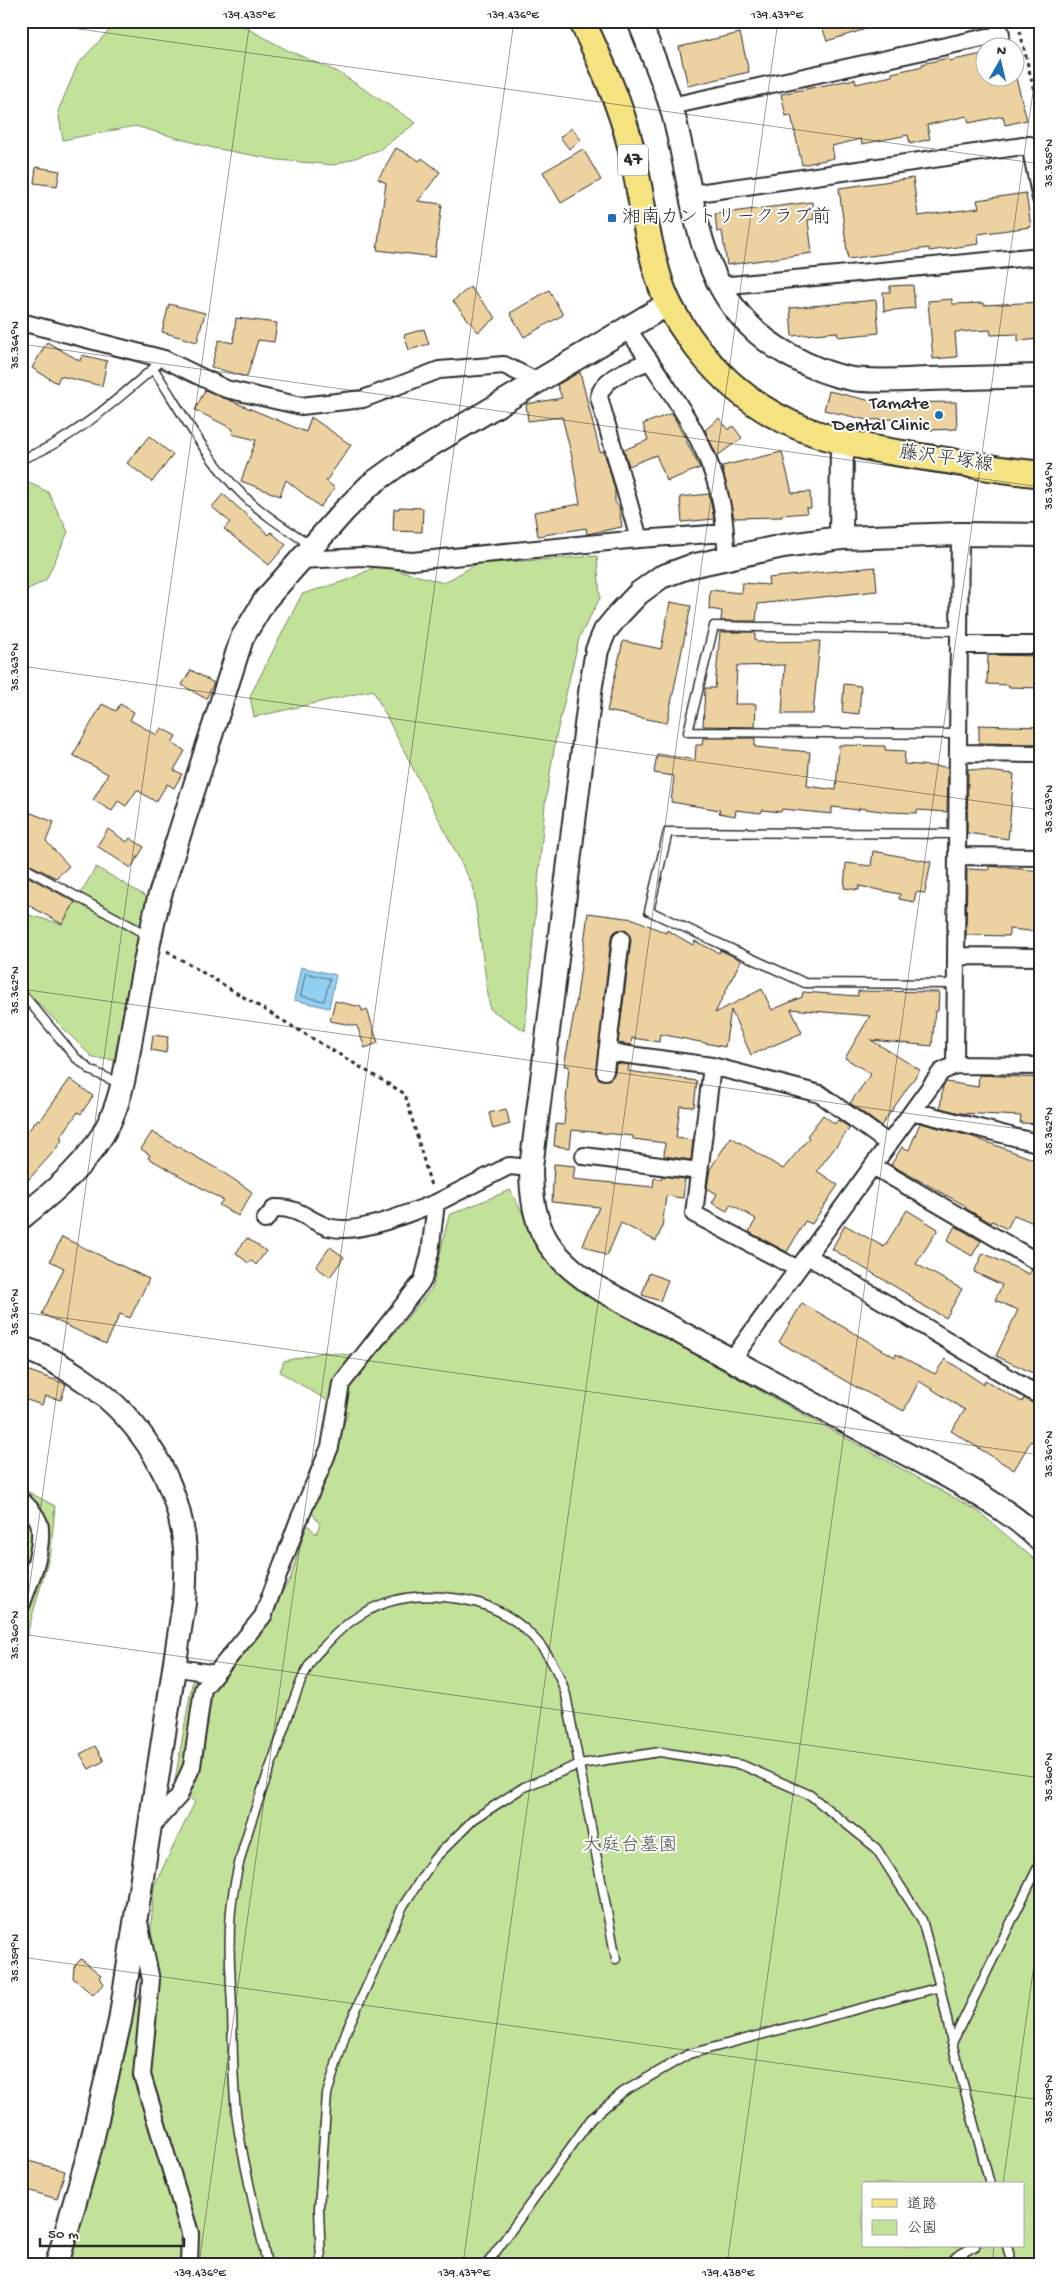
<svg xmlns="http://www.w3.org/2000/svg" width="1062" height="2285" font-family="'Gochi Hand','Klee One',sans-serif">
  <rect width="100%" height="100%" fill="#fff"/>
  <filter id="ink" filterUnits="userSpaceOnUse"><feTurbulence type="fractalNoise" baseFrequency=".02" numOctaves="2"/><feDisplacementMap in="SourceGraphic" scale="10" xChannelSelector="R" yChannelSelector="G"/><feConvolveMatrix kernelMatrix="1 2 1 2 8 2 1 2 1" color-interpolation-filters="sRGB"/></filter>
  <g filter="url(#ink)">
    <!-- green -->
    <path fill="#c2e29a" stroke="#768662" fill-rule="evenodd" d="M132,21h102l53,29 51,22 78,51 -37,27 -45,15 -56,-5 -65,-12 -78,-22 -72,14 -5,-29 20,-47 37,-40z
      M21,479l27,13 20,40 -22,48 -25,13z
      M597,556l3,42 -21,40 -23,99 -11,67 -20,227 -35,-22 -17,-123 -100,-196 -119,27 -4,-21 52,-102 46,-14 31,-15 65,18 32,-19z
      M96,867l51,30 -33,163 -21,-2 -72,-72v-73l41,11z
      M510,1190l40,73 30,28 398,220 63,54v699h-971l58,-236 8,-26 11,-23 7,-93 41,-84 -21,-16 19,-108 24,6 73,-104 17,-56 9,10 4,-9 -9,-14 37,-98 -68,-41 4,-11 40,-9 50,6 58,-70 17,-73zM863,2184h160v62h-160z
      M21,1488l34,18 -4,44 -30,105z"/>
    <!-- water -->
    <path fill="#92d0f3" stroke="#698ea3" d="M301,967l35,8 -7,33 -35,-8z"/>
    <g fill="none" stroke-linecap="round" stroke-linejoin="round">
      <!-- shore -->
      <path stroke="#546d7b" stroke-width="1" d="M306,973l24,6 -6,22 -23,-5z"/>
    </g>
    <!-- building -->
    <path fill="#edd2a1" stroke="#2b2b2b" d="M820,21h58l1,4 -52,16z
      M740,33l9,39 -61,14 -9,-39z
      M982,54l2,24h32l11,42 -22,5 -2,-9 -34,7 -2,-7 -40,9 3,14 -20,5 -2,-9 -46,9 -1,-5 -29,7 2,12 -32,7 -11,-50 -5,1 -5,-22 74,-15 1,5 36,-8v-3l31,-7 -1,-2 26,-6 1,3z
      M572,128l9,12 -12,9 -9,-12z
      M396,148l24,13 2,-3 18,14 -22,29 24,3 -7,53 -58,-7 9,-67 -8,-4z
      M583,149l18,31 -40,23 -18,-31z
      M36,167l24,4 -3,15 -23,-3z
      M913,178l5,38 61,-8 -2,-8 49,-7 5,34 -53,7 1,10 -50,7v-3l-81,11 -9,-71z
      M812,202l2,17 -6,1 4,33 -85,12 -5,-34 -5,1 -2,-18z
      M913,285l2,23 -31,3 -1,-19h7v-6z
      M470,287l26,31 -18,14 -25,-31z
      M549,290l14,25 -39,22 -14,-24z
      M952,299v5l32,-1v2l57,-3v37l-23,2v-7l-27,1 -1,-5 -35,2 2,25 -24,2 -5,-58z
      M876,300l3,33 -41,4 -1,-5 -45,4 -2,-28z
      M169,304l36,9 -8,29 -35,-10z
      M236,318l41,5 -3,19 -16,-2 -11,37 -36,-10 8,-27 14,3z
      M424,329l5,15 -20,6 -5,-15z
      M47,342l33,19 2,-6 25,6 -5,25 -42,-10 -3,7 -25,-15z
      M580,372l20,80 4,-1 11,39v12l4,5 3,20 -35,7 -1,-6 -48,8 -4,-24 46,-8 -8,-47 -10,-40 -34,4 -2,-17 36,-6 -5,-13z
      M205,390l101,42 5,-15 40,28 -25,36 9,7 -15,19 -34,-27 -6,16 -39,-15 15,-41 -24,-6 1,-5 -38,-19z
      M829,391l51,12 76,-1 1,27 -26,1v-2h-10v-6l-24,1v-4l-30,1 -43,-10z
      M672,413l28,55 -33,13 -11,-26 -27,11 -5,-16 24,-10 -5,-16z
      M719,418l9,12 5,-4 9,12 -25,18 -12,-26z
      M149,436l24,19 -21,27 -25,-19z
      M782,452l10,41 18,-1 1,16h-5l1,5 -26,2 1,2 -48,1 -12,-52z
      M223,494l46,41 2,-3 15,13 -17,20 -45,-36 6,-7 -18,-15z
      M709,494l5,25 -32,3 -2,-25z
      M399,507l24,1 -1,24 -29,-1 1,-22h5z
      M875,567l2,24 -119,13 -2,17h-35l1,-10 -13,-2 1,-19 31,3 1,-10 27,2 -1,-7z
      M670,602l21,4 -24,117 -60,-12 16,-70 38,8z
      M720,632h35v7l2,3 63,-1 -7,73h-31l3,-49 -48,1 -2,38h21l-1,23 -52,-1 2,-38h10z
      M988,655l53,1v32l-32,-1v-2l-22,-1z
      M191,670l23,13 -8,16 -24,-14z
      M844,684l17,2 -2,28 -17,-2z
      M102,704l14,7 4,-7 14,8 -4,8 27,15 4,-7 15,8 -4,7 13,8 -11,19 8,4 -8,14 -7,-4 -11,18 -19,-12 -11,16 -8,-5 -6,10 -19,-11 15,-26 -35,-19z
      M979,725l62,2v17l-62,-1z
      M703,738h52v9l55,5 -3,34 29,4 3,-45 46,1v4l20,1 -1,13 44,3 -1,45 -30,-2v3l-29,-1 -29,-4v2l-27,-3v7l-50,-5 -1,3 -19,-2 -1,3 -25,-3 -1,6 -16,-3 1,-3 -49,-8 3,-26 -20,-3 3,-19 38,6 1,-15h6z
      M968,769l46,5 -6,65 -41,-6z
      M26,811l28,11 -8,19 23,25 -13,12 -35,-18v-37z
      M108,829l19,13 3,-4 14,9 -13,21 -34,-22z
      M873,851l58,11 -6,31 -9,-1 -2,10 -15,-3 1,-5 -41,-8v4l-15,-2 2,-25 25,3z
      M989,866l52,5v61l-32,-3v7l-43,-1 1,-66 22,1z
      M21,873l54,29 -13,22 -41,-23z
      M588,913l46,6 32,14 1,-3 26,15 2,-4 24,12 1,-3 21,10 -26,53 47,-24 10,21 30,-13 1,-5 55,4v-5l81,1 -1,19h-3l-3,35 -61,-6 49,30 -39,56 -31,-23 21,-29 -26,-16 25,-42 -79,-7 11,24 -51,22 -20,-45 -6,37 -65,-13 -1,8 -27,-4 -1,7 -13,-2 13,-103 -4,-9 -9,-1 -7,8 -15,136 3,5 10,1 6,-7 1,-10 13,2 -1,6 69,10 -3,26 -14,-1 -4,32 17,2 -2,20 -27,-4 1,-13 -32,-4v-3l-61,-6 -2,18 -16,-2 2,-22 8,1 5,-59h-5l12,-63z
      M335,1001l26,6 1,4 5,-2 11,34 -13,5 -8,-22 -27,-5z
      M153,1035l15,2 -2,16 -15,-3z
      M979,1075l62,3v46l-21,-1 1,-7 -61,-3 -20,-5 3,-22 3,-4 32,5z
      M70,1079l23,17 -12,18 -3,-2 -18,26 2,2 -6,9 -35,39v-49l17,-20 2,2z
      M506,1109l4,15 -17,5 -4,-16z
      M823,1115l12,9 3,-4 12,8 -33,43 21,14 -26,39 -7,-3 -18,31 -38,-20 7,-13 -25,-15 -4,7 -15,-8 5,-9 -10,-6 3,-19 21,-32 52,32 26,-31 -2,-2z
      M920,1123l53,14 68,25v64l-27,-11 -7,14 -15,-8 -1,2 -26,-15 1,-2 -75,-41 11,-18 7,3z
      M152,1132l69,39 30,20 1,2 -14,23 -19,-11 4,-5 -75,-42 2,-3 -9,-6z
      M554,1164l21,2 -2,13 80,8 1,-9 7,1 1,-3 23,3 -2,19 -17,-2 -4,32 -6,13 -35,-18 -14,33 -24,-11 16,-38 -47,-5z
      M907,1210l31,19 -22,35 46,25 -16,29 -33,-18 1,-2 -82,-49 13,-24 39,22z
      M955,1226l26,15 -9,15 -25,-15z
      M62,1237l87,42 -19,39 -10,-4 -14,30 -64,-30 22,-46 -14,-7z
      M247,1238l19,13 -10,14 -4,-4 -4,2 -12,-10z
      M330,1247l14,10 -14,20 -14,-10z
      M983,1253l46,21 3,-4 9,4v111l-9,-5 3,-6 -39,-18 22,-46 -23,-10 7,-15 -28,-13z
      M649,1273l19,7 -8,21 -18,-6z
      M802,1303l93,54 1,-3 39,20 10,-15 38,25 2,-4 37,22 2,-4 17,9v28l-5,9 -5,-3 -17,29 -63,-39 14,-21 -46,-29 -15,30 -50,-25 -75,-44z
      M21,1368l45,16 -5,16 -16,-4 -3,9 -21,-7z
      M95,1746l9,15 -15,8 -9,-15z
      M81,1959l20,16 -2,3 5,5 -11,12 -20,-17 1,-11z
      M21,2159l44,12 -8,28 -36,-11z"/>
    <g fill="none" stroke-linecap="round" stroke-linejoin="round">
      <defs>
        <path id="lane" d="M153,368c27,41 51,87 85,122 21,22 48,39 73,55
          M21,459c48,-16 98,-61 136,-94
          M958,734l-270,-2 26,-106 245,5
          M21,866l128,70
          M955,984l-150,-1 -156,-72 19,-79 289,2
          M21,992l55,66 16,13 29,13
          M952,2043l38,141
          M1007,2246l5,18
          M267,2264c-10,-48 -23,-96 -30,-144 -5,-37 -4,-76 -5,-114 -2,-37 -5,-81 2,-118 9,-52 31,-104 48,-154 9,-25 16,-51 30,-74 4,-7 11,-12 16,-18 37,-40 79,-52 132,-43 53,8 91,46 106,96l50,264
          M321,2264l-2,-56 8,-114 19,-62 57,-126 31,-47 40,-40 50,-32 56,-23 80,-12 82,13 68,30 66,53 46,72 18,67 12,56 89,-182
          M487,2264l104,-145 32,-27 66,-38 251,-67
          M949,2264l8,-8 18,-10"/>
        <path id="street" d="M671,106l330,-72 -4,-13
          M691,194l339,-49 11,54
          M719,286l322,-30
          M21,322l143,37 62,30 75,17 62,-7 76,-29 65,-5 34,17
          M627,328c36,53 84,114 95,179 3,16 3,33 5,49
          M639,539l-40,-142c4,-21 33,-28 50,-36
          M300,560l62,-3 50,4 227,-22 86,-6
          M959,645h82
          M958,753l83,1
          M957,856l84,1
          M956,956l85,1
          M607,1052l105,14
          M955,1065l5,-531
          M605,1071l16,-132
          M913,1111l128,33
          M584,1156l115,15
          M873,1166l168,98
          M265,1220l10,-12c24,-1 32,12 53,19 31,9 79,-14 108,-24
          M808,1256l233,141
          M798,1269l-104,-55 18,-148 108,28 69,50
          M731,1361l210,-289 14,-7 86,1
          M21,1500c8,7 19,18 19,29 2,25 -11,54 -19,77
          M174,1667l41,7
          M148,1830l31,-34 13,-30 11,-77 60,-73 35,-94 32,-75 11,-63 82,-104 7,-27 6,-50 73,-37 22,2
          M139,1922l12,58 -9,95 48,158 -1,31"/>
        <path id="secondary" d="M639,21c11,28 23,56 32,85 27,94 20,195 118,249 19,11 41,20 63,24 24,3 51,1 76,0 37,-1 75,-2 113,-3
          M1041,535l-81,-1 -119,4 -58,8 -92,20 -30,11 -22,16 -20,21 -14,17 -8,19 -6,35 -60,483c0,60 15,85 65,119l355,191c32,19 64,37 90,63
          M841,538l1,-95
          M21,1218c35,-28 70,-57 89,-97 13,-28 17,-59 22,-89 8,-45 16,-90 27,-134l83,-260 23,-38 79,-89 26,-26 32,-23 266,-158
          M21,1348c21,5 50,23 67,35 55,39 91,99 97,166 1,18 0,36 -1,54l-64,418 -30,128 -33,115"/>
        <path id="primary" d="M582,21c19,41 39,84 49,127 10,44 15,91 29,134 8,26 22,46 39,68 66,84 145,95 244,110 33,5 65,12 98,14"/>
      </defs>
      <!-- lane casing -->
      <use href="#lane" stroke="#2b2b2b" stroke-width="11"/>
      <!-- street casing -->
      <use href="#street" stroke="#2b2b2b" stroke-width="20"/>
      <!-- secondary casing -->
      <use href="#secondary" stroke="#2b2b2b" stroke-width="26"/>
      <!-- primary casing -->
      <use href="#primary" stroke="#2b2b2b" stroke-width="29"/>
      <!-- path -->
      <path stroke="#2b2b2b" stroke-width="3" stroke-dasharray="4 4" stroke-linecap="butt" d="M1020,31l21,90
        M167,951l238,143 26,92"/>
      <!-- lane -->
      <use href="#lane" stroke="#fff" stroke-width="8"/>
      <!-- street -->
      <use href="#street" stroke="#fff" stroke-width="16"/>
      <!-- secondary -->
      <use href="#secondary" stroke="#fff" stroke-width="22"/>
      <!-- primary -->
      <use href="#primary" stroke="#f5e382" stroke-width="25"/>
    </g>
  </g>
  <!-- ticks -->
  <path fill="none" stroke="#2b2b2b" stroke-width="1" stroke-opacity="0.45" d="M22,21l1019,143M21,344l1020,143M21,666l1020,144M21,989l1020,143M21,1312l1020,143M21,1634l1020,144M21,1647l229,-1626M21,1957l1020,143M1003,2184l38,-269M199,2264l315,-2243M463,2264l315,-2243M727,2264l314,-2229M992,2264l2,-18"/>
  <!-- markers -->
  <g fill="#1f6fb2" stroke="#fff" stroke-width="2">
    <rect x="607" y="213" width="10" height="10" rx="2.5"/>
    <circle cx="939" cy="415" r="5"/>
  </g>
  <g text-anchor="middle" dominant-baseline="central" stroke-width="4" stroke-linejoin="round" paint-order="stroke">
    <!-- shield labels -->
    <rect fill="#fff" stroke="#6b6b6b" stroke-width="1" x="618" y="144.5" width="30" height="31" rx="4"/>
    <g font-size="18" font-weight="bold" fill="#2b2b2b">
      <text x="633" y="160">47</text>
    </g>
    <!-- poi labels -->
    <g font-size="19" fill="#2b2b2b" stroke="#fff" text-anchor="start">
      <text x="622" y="218">湘南カントリークラブ前</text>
      <text x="929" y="404" text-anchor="end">Tamate<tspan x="929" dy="22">Dental Clinic</tspan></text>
    </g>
    <!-- street labels -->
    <g font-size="19" fill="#2b2b2b" stroke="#fff">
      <text transform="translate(946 460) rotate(8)">藤沢平塚線</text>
    </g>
    <!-- park labels -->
    <g font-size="19" fill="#515947" stroke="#fff">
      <text x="630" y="1846">大庭台墓園</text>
    </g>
  </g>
  <!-- margin -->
  <rect width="1062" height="2285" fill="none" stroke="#fff" stroke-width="55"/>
  <!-- legend -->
  <rect x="862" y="2182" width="162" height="65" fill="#ffffff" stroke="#aaaaaa"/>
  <rect x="872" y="2199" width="25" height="8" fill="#f5e382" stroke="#aaaaaa"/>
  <text x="907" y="2208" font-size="15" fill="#2b2b2b">道路</text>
  <rect x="872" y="2220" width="25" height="15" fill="#c2e29a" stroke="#aaaaaa"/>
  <text x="907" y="2232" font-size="15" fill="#2b2b2b">公園</text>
  <!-- north arrow -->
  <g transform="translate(1000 62) rotate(8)"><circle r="24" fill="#ffffff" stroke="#aaaaaa"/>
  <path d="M0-4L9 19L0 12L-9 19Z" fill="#1f6fb2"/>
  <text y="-8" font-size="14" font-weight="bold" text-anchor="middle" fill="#2b2b2b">N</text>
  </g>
  <!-- scale -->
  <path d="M40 2238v8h144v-8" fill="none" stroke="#2b2b2b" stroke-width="2.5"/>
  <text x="48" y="2238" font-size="15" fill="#2b2b2b" stroke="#ffffff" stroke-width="4" paint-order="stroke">50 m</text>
  <rect x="28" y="28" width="1006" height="2230" fill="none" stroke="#2b2b2b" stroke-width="2"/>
  <g font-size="12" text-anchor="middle" fill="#2b2b2b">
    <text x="249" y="18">139.435°E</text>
    <text x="513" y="18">139.436°E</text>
    <text x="777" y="18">139.437°E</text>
    <text transform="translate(1048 163) rotate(-90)" y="4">35.365°N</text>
    <text transform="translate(14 345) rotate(-90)" y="4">35.364°N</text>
    <text transform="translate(1048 486) rotate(-90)" y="4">35.364°N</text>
    <text transform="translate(14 667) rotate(-90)" y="4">35.363°N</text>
    <text transform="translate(1048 809) rotate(-90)" y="4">35.363°N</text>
    <text transform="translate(14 990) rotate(-90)" y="4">35.362°N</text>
    <text transform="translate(1048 1131) rotate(-90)" y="4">35.362°N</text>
    <text transform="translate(14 1312) rotate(-90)" y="4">35.361°N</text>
    <text transform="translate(1048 1454) rotate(-90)" y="4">35.361°N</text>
    <text transform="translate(14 1635) rotate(-90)" y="4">35.360°N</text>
    <text transform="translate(1048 1777) rotate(-90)" y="4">35.360°N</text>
    <text transform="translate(14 1958) rotate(-90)" y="4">35.359°N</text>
    <text transform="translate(1048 2099) rotate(-90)" y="4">35.359°N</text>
    <text x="200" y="2276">139.436°E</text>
    <text x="464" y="2276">139.437°E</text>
    <text x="728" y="2276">139.438°E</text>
  </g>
</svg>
